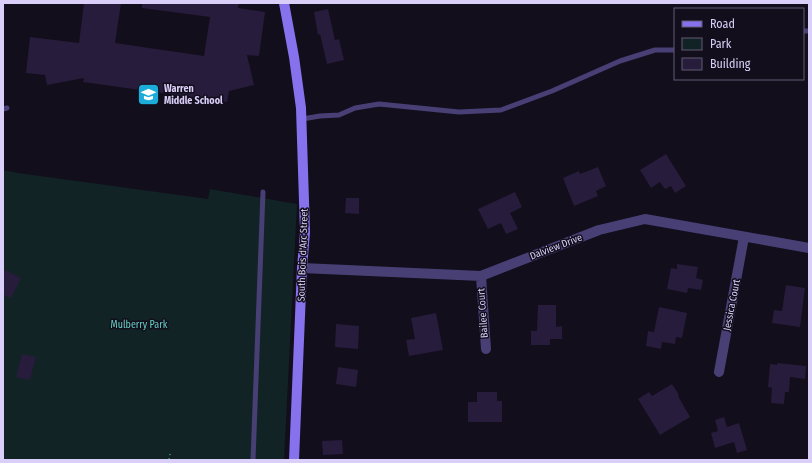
<svg xmlns="http://www.w3.org/2000/svg" width="812" height="463" font-family="'Fira Sans Condensed',sans-serif">
  <rect width="100%" height="100%" fill="#120e1c"/>
  <!-- green -->
  <path fill="#122325" d="M3,170l15,3 190,26 2,-10 87,15 -13,256h-281z"/>
  <!-- building -->
  <path fill="#271c3b" d="M84,3h37l-6,40 89,13 6,-39 -68,-9v-5h97l-1,5 27,4 -6,44 -12,-1 7,30 -25,6 -2,11 -144,-20 1,-4 -37,7 -2,-10 -19,-2 4,-36 49,6z
    M328,9l7,31 4,-1 5,21 -17,4 -7,-30 -2,1 -4,-23z
    M666,154l20,32 -11,7 -4,-7 -6,3 -5,-7 -9,6 -11,-18z
    M598,167l8,19 -10,5 2,5 -24,10 -11,-28 16,-7 1,3z
    M515,192l7,15 -12,6 8,16 -12,5 -5,-11 -13,6 -10,-20z
    M346,198h13v16l-14,-1z
    M677,264l21,3 -2,11 7,2 -2,10 -13,-2 -1,5 -20,-4 4,-21 6,1z
    M3,269l18,9 -10,20 -8,-4z
    M786,285l19,3 -5,39 -28,-4 2,-13 8,1z
    M538,305h18v22l6,-1v13h-12v6h-19v-14h6z
    M659,307l28,6 -5,25 -6,-1 -1,7 -13,-2 -1,7 -15,-3 2,-15 6,1z
    M436,313l7,37 -34,6 -3,-16 9,-1 -4,-21z
    M336,324l23,2 -1,23 -23,-2z
    M22,354l14,3 -6,23 -14,-3z
    M777,363l29,3 -1,13 -15,-2 -1,15h-4l-1,12 -13,-1 1,-15 -4,-1 2,-23 7,1z
    M338,367l20,3 -2,17 -20,-3z
    M672,384l7,11 -1,1 12,21 -30,18 -22,-36 11,-7 3,4z
    M477,392h20v9h5v21h-34v-20h9z
    M724,417l3,10 12,-4 8,27 -10,3 -3,-11 -19,6 -4,-15 7,-2 -3,-11z
    M342,440l1,14 -20,1 -1,-14z"/>
  <g fill="none" stroke-linecap="round" stroke-linejoin="round">
    <!-- path -->
    <path stroke="#3b99a1" stroke-width="1.5" stroke-dasharray="2 3" stroke-linecap="butt" d="M169,460l1,-6"/>
    <!-- service -->
    <path stroke="#483f75" stroke-width="5" d="M803,31h6
      M3,109l4,-1
      M302,119l18,-3 19,-1 16,-7 24,-4 80,8 42,-2 51,-19 68,-30 35,-11h20
      M253,460l10,-268"/>
    <!-- minor -->
    <path stroke="#483f75" stroke-width="10" d="M302,268l179,8 118,-46 46,-11 164,29
      M481,276l5,73
      M719,372l25,-135"/>
    <!-- secondary -->
    <path stroke="#8672ed" stroke-width="10" d="M284,3l10,54 7,51 4,124 -3,36 -8,192"/>
  </g>
  <!-- icons -->
  <defs>
    <symbol id="school-square" viewBox="-11 -11 22 22"><rect x="-9" y="-9" width="18" height="18" rx="4" fill="#1bacd9" stroke="#120e1c"/><path d="M0-5L7-2L0 1L-7-2ZM-4 1L0 2.5L4 1V4Q0 6-4 4Z" fill="#fff"/></symbol>
  </defs>
  <g fill-rule="evenodd">
    <use href="#school-square" x="136" y="82" width="25" height="25"/>
  </g>
  <g text-anchor="middle" dominant-baseline="central" stroke-width="3" stroke-linejoin="round" paint-order="stroke">
    <!-- poi labels -->
    <g font-size="10" font-weight="bold" fill="#dacff9" stroke="#120e1c" text-anchor="start">
      <text x="164" y="89">Warren<tspan x="164" dy="12">Middle School</tspan></text>
    </g>
    <!-- street labels -->
    <g font-size="10" fill="#dacff9" stroke="#120e1c">
      <text transform="translate(556 247) rotate(-21)">Dalview Drive</text>
      <text transform="translate(303 255) rotate(-88)">South Bois d'Arc Street</text>
      <text transform="translate(732 305) rotate(-79)">Jessica Court</text>
      <text transform="translate(483 313) rotate(-94)">Bailee Court</text>
    </g>
    <!-- park labels -->
    <g font-size="10" fill="#65cfc3" stroke="#120e1c">
      <text x="139" y="325">Mulberry Park</text>
    </g>
  </g>
  <!-- border -->
  <rect width="812" height="463" fill="none" stroke="#dacff9" stroke-width="8"/>
  <!-- legend -->
  <rect x="674" y="8" width="130" height="72" fill="#120e1c" stroke="#625b74"/>
  <rect x="682" y="21" width="20" height="6" fill="#8672ed" stroke="#625b74"/>
  <text x="710" y="28" font-size="12" fill="#dacff9">Road</text>
  <rect x="682" y="38" width="20" height="12" fill="#122325" stroke="#625b74"/>
  <text x="710" y="48" font-size="12" fill="#dacff9">Park</text>
  <rect x="682" y="58" width="20" height="12" fill="#271c3b" stroke="#625b74"/>
  <text x="710" y="68" font-size="12" fill="#dacff9">Building</text>
</svg>
